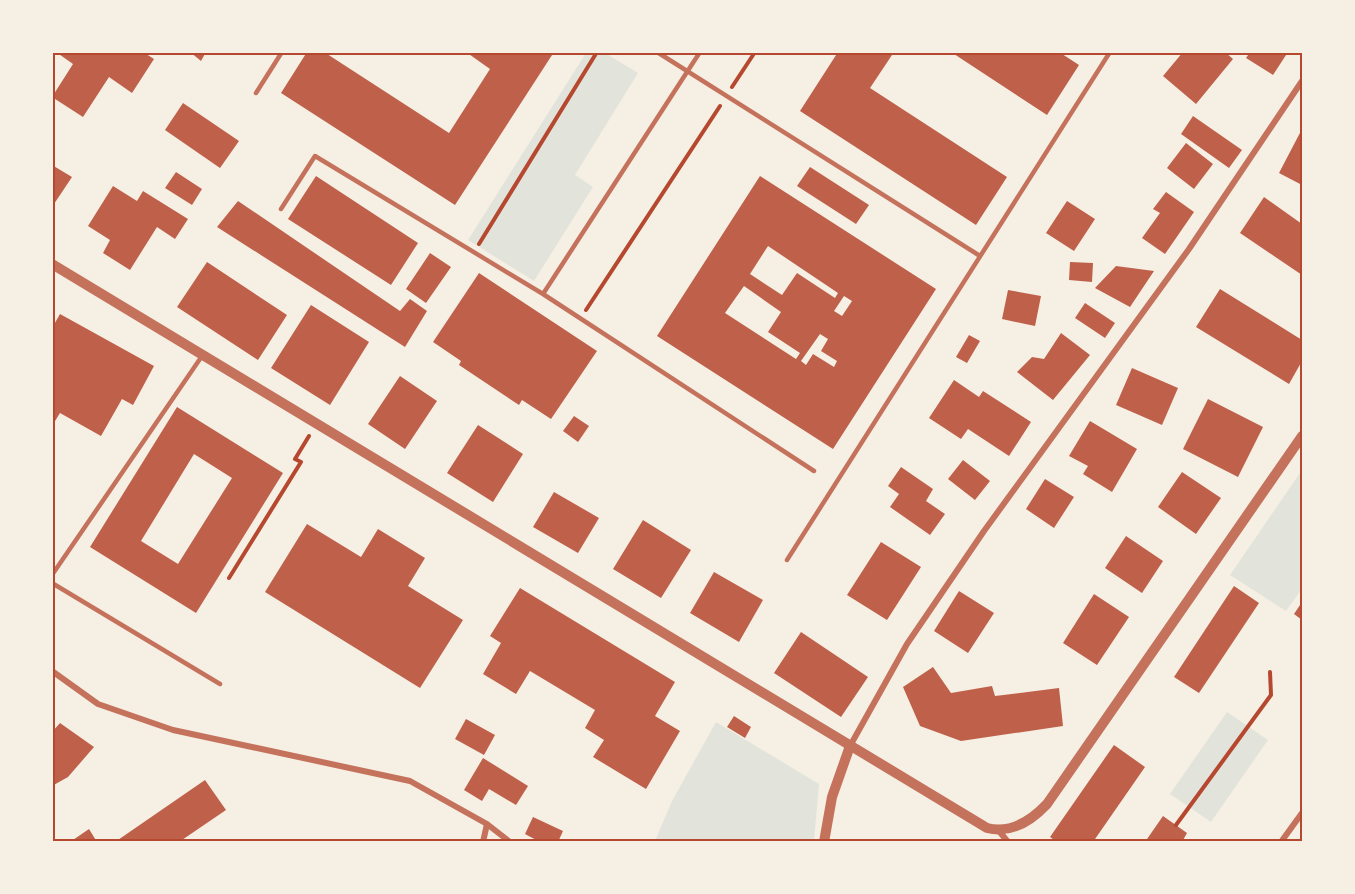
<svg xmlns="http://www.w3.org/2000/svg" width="1355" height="894" font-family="'Times New Roman',serif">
  <rect width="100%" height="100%" fill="#f6efe4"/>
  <!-- green -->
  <path fill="#e2e4dc" d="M586,53h19l33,20 -63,102 18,12 -59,94 -66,-41z
    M1302,470v119l-16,22 -56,-36z
    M1227,712l41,28 -57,82 -41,-28z
    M716,722l103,62 -5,57h-159l17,-40z"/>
  <!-- building -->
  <path fill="#bf614a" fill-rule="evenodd" d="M56,52h87l11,7 -22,34 -23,-16 -26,40 -31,-20 21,-33z
    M190,52h16l-5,9z
    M307,52h17l125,81 41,-64 -24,-17h88l-99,153 -174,-112z
    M838,52h56l-24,36 137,89 -31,48 -176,-114z
    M951,52h108l20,13 -32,50z
    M1183,52h42l8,7 -37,45 -33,-28z
    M1250,52h38l-15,23 -27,-17z
    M183,103l56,38 -19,27 -55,-38z
    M1193,116l49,34 -13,18 -48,-34z
    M1302,129v56l-23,-12z
    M1186,143l27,21 -19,25 -27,-21z
    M52,165l20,12 -20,30z
    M810,167l59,38 -13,19 -59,-38z
    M176,172l26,17 -10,16 -27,-17z
    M316,176l102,67 -27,42 -103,-66z
    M760,176l176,113 -103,160 -176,-113zM768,246l70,47 -3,5 -38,-25 -15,22 -32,-21zM744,286l37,26 -13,20 32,21 -4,6 -71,-46zM844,296l8,5 -10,15 -8,-5zM820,334l8,5 -7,12 16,10 -3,6 -21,-13 -7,11 -5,-4z
    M113,186l24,15 6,-10 45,28 -13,20 -18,-12 -27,43 -27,-17 7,-13 -22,-14z
    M1166,192l28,20 -29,42 -23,-16 18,-25 -7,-4z
    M1264,197l38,27v51l-62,-42z
    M238,201l162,110 10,-12 17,12 -22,36 -188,-120z
    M1067,201l28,18 -21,32 -28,-18z
    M430,253l21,14 -25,36 -20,-14z
    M207,262l80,53 -29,45 -81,-53z
    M1070,262l23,1 -1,19 -23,-2z
    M1116,266l38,5 -24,36 -35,-19z
    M479,273l118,78 -46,68 -29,-19 -3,5 -60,-40 2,-4 -28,-19z
    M1220,289l82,51v21l-13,23 -93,-57z
    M1008,290l33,6 -6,30 -33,-7z
    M1085,303l30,20 -10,15 -30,-20z
    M311,305l58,37 -39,63 -59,-37z
    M60,314l94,52 -21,39 -11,-6 -21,37 -41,-23 -8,13v-98z
    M1061,333l29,22 -37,45 -36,-28 15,-15 12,2z
    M969,335l11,6 -13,22 -11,-6z
    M1132,368l46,20 -16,37 -46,-20z
    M400,376l37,25 -32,48 -37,-25z
    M954,380l25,17 4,-6 48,31 -22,34 -41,-27 -7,10 -32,-21z
    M1208,399l55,28 -25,50 -55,-28z
    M177,407l106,66 -87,140 -106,-66zM194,454l38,24 -54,86 -37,-23z
    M574,416l15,10 -11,16 -15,-11z
    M1090,421l47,28 -25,43 -29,-18 5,-8 -19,-10z
    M478,425l45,29 -30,48 -46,-29z
    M963,460l27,21 -15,19 -27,-21z
    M901,467l32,22 -7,12 19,13 -15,21 -40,-28 9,-13 -11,-8z
    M1182,472l39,26 -25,36 -38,-27z
    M1045,479l29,18 -20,31 -28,-19z
    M554,492l45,26 -21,35 -45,-26z
    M643,520l48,30 -30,48 -48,-29z
    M307,524l54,33 17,-28 47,29 -17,28 55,34 -43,68 -155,-96z
    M1126,536l37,25 -21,32 -37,-25z
    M881,542l40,25 -34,53 -40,-25z
    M714,572l49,28 -24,42 -49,-29z
    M1234,586l25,17 -60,90 -25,-16z
    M520,588l155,94 -20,34 25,15 -34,58 -53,-32 11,-17 -19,-12 10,-18 -65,-39 -14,23 -33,-20 18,-31 -11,-7z
    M959,591l35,22 -26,40 -34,-22z
    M1094,594l35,23 -32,48 -34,-22z
    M1302,602v18l-8,-6z
    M801,632l67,45 -27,40 -67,-44z
    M933,667l18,26 41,-7 3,10 64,-8 4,38 -102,15 -41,-15 -17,-39z
    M734,716l17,11 -6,11 -18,-11z
    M466,719l29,16 -11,20 -29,-16z
    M60,723l34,24 -26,30 -16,9v-54z
    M1114,745l31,22 -52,75h-36l-7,-5z
    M483,758l45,28 -12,19 -27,-16 -7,12 -18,-11z
    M205,780l21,30 -47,32h-64z
    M1163,816l24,17 -5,9h-37z
    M533,817l30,14 -5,11h-18l-15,-8z
    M89,829l8,13h-27z"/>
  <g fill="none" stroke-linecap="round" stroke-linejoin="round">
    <!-- path -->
    <path stroke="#b5482f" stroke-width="4" d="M732,87l23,-35
      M479,244l118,-192
      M586,310l134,-204
      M229,578l72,-116 -6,-3 14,-23
      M1176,825l95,-130 -1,-23"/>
    <!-- service -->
    <path stroke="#c5725c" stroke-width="4.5" d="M657,52l323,204
      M256,93l26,-41
      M281,209l34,-53 228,138 271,177
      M543,294l157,-242
      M787,560l323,-508
      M52,575l150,-219
      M52,583l168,101"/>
    <!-- minor -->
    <path stroke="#c5725c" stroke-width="6" d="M52,671l46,33 75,26 237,51 77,43 23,18
      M850,746l57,-102 77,-113 205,-282 113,-168
      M999,831l9,11
      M483,842l4,-18
      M1281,842l21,-29"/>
    <!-- tertiary -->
    <path stroke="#c5725c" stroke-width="10" d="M52,264l935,564c24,6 44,-7 60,-24l255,-368
      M824,842l8,-45 18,-51"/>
  </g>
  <!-- border -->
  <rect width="1355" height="894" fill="none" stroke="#f6efe4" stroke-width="108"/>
  <rect x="54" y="54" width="1247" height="786" fill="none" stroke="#b5482f" stroke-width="2"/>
</svg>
